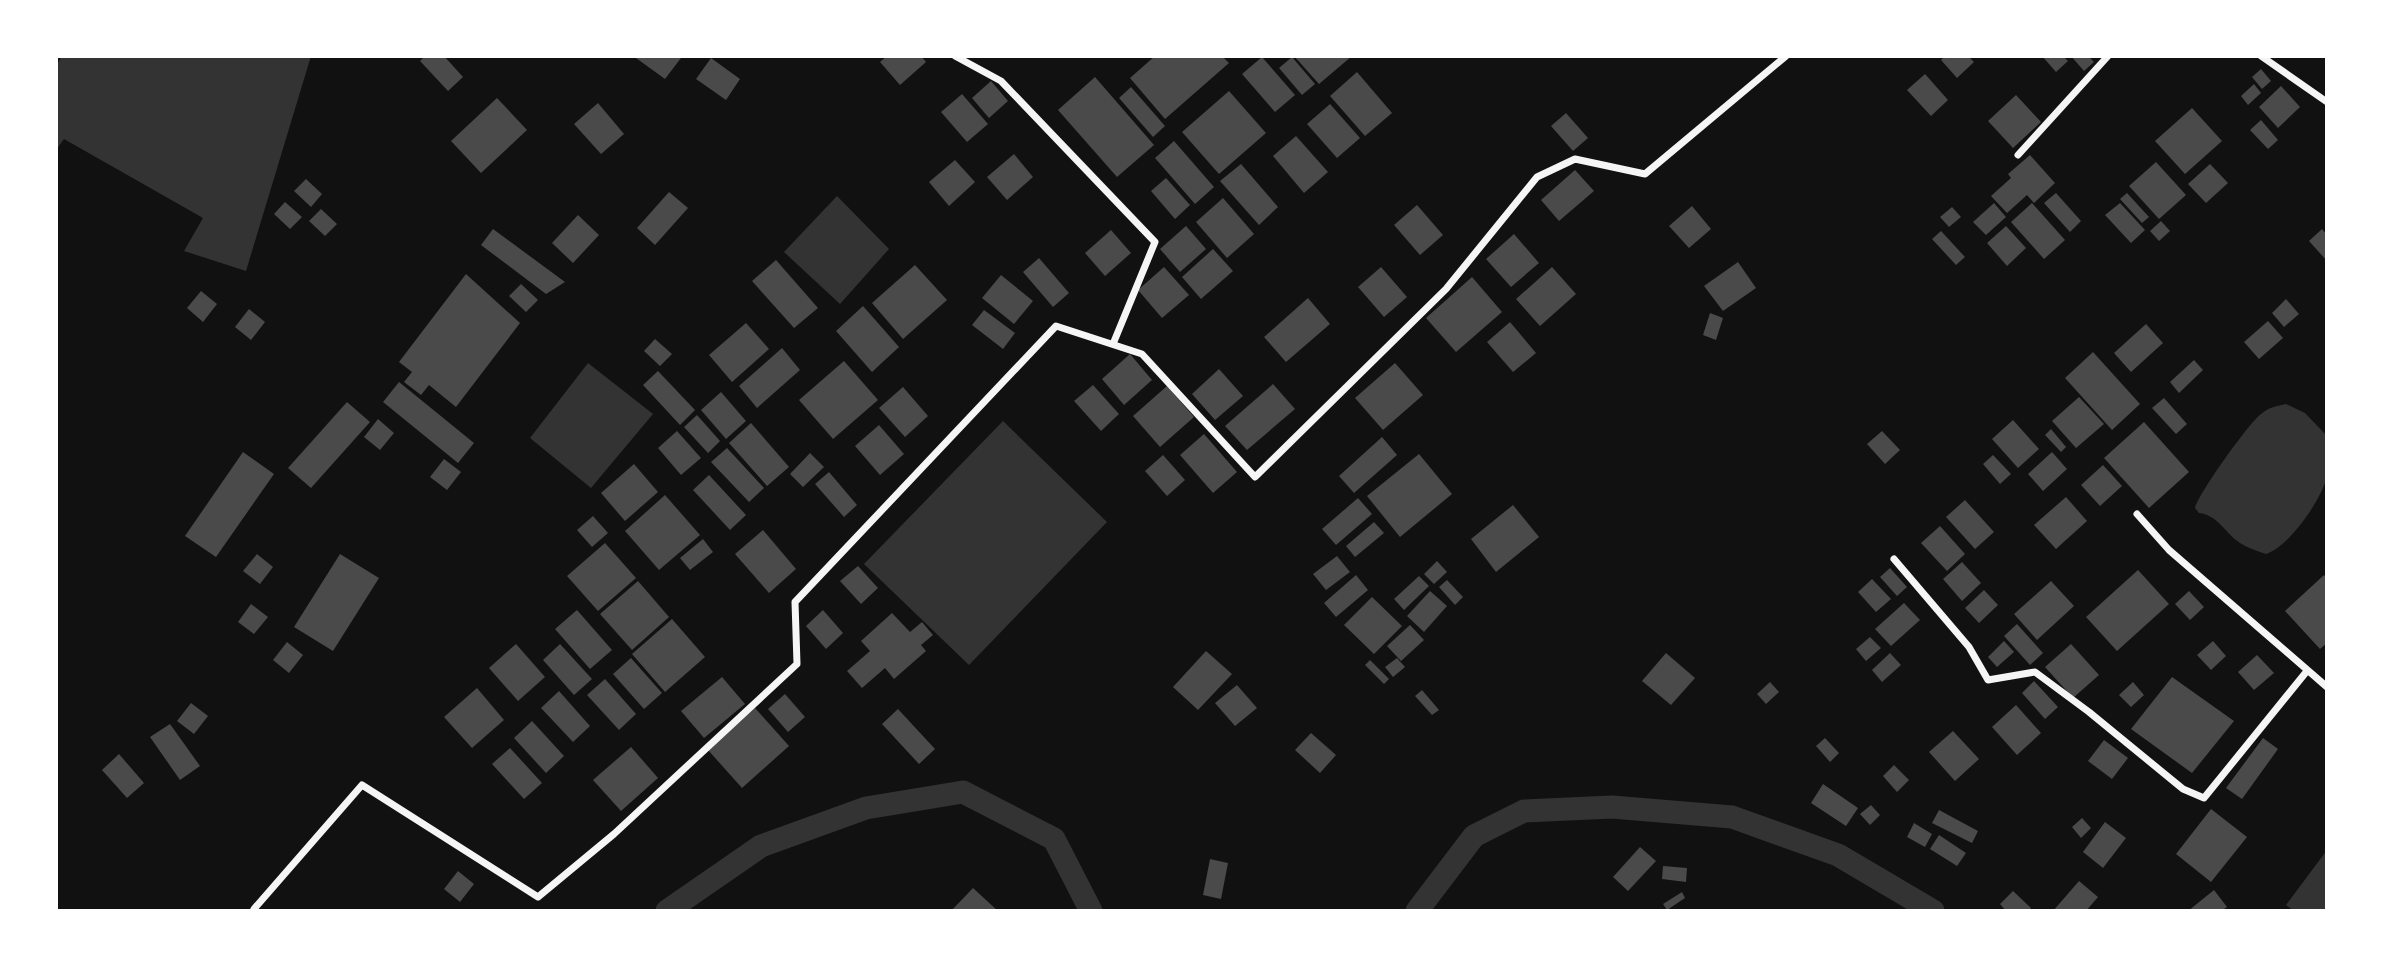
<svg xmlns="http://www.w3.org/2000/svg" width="2383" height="967" font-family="Barlow,sans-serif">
  <rect width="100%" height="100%" fill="#111"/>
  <!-- water -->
  <path fill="#333" d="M62,56h249l-65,215 -62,-20 19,-33 -139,-79 -8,11v-84z
    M837,196l52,53 -49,55 -56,-52z
    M588,363l65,51 -62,74 -61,-50z
    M2286,404l19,9 22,23c0,12 3,28 0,40 -5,23 -38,71 -61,78 -9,-3 -18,-6 -26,-11 -15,-10 -22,-28 -41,-30l-4,-5c4,-15 53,-84 66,-94 8,-7 16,-8 25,-10z
    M1003,421l104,101 -138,143 -105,-101z
    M2327,850v61h-33l-8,-6z"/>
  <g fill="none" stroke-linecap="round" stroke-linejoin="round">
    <!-- canal -->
    <path stroke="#333" stroke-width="23" d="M667,911l94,-65 105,-38 97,-16 91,47 37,72
      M1417,911l57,-75 50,-25 88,-4 120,10 106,38 95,56"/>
  </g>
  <!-- building -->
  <path fill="#4a4a4a" d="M425,56h19l19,21 -15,14 -28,-30z
    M638,56h39l4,2 -16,21 -29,-21z
    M887,56h34l5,6 -26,23 -20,-23z
    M1155,56h67l7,7 -64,56 -35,-41z
    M1294,56h58l-33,28z
    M1945,56h23l6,6 -17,16 -16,-18z
    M2042,56h21l5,5 -12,11z
    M2071,56h17l6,6 -10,9z
    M1262,57l33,38 -20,17 -33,-38z
    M1292,57l23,27 -13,11 -23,-27z
    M711,58l29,21 -14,21 -30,-21z
    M2261,69l10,12 -9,8 -10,-12z
    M1357,72l35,41 -27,23 -35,-40z
    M1925,74l23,26 -17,16 -24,-26z
    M1095,77l59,68 -37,32 -59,-67z
    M991,81l17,20 -19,17 -17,-20z
    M2254,84l7,9 -13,12 -7,-9z
    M2281,86l19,21 -22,21 -19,-21z
    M1131,87l34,39 -12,11 -34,-39z
    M1229,91l37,42 -47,41 -37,-42z
    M962,94l26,30 -21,18 -26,-30z
    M2016,95l25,27 -28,26 -25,-27z
    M497,98l30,32 -46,43 -30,-32z
    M598,103l26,31 -23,20 -27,-30z
    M1330,104l30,34 -23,20 -30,-34z
    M2192,108l30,33 -37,33 -30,-33z
    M1566,113l22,25 -15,13 -22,-25z
    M2261,120l17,20 -10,9 -18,-19z
    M1296,136l32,36 -24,21 -31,-37z
    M1174,141l40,46 -19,17 -40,-46z
    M1014,154l19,23 -26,23 -20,-23z
    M2030,155l25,28 -21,20 -7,-8 -20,18 -16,-17 20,-18 -3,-4z
    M955,160l20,22 -26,24 -20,-24z
    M2156,162l30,33 -27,24 -30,-33z
    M1241,164l37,43 -19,18 -39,-44z
    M2210,164l18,19 -22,20 -18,-19z
    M1575,170l19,21 -35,30 -18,-21z
    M1166,178l24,27 -15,14 -24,-28z
    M306,179l16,15 -11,13 -17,-16z
    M669,192l19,16 -33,37 -18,-17z
    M2056,193l25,28 -11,11 -26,-29z
    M2127,193l22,24 -7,6 -22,-24z
    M1223,198l31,36 -27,24 -31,-36z
    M285,202l17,15 -12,12 -16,-15z
    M1994,203l12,14 -20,18 -13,-13z
    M2032,203l33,37 -21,19 -33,-37z
    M2120,203l25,27 -14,13 -26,-28z
    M1417,205l26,30 -23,20 -26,-30z
    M1692,206l19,23 -22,19 -20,-22z
    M1952,207l9,10 -12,10 -9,-10z
    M321,209l16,15 -12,12 -16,-15z
    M578,215l21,20 -26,28 -21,-20z
    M2161,221l9,10 -11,10 -9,-10z
    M1186,226l20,23 -26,23 -20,-23z
    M2006,226l20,22 -19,18 -20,-23z
    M493,229l72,53 -19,12 -65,-49z
    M2322,229l5,6v26l-18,-20z
    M1111,230l20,23 -26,23 -20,-23z
    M1941,231l24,26 -9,8 -24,-26z
    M1514,234l25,29 -28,24 -25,-28z
    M1213,249l20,22 -32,28 -19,-22z
    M1039,258l30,35 -16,14 -30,-35z
    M776,260l42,48 -24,20 -42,-47z
    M1738,262l18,26 -33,23 -19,-25z
    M915,265l32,35 -44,39 -31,-36z
    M1164,267l25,28 -27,23 -24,-28z
    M1381,267l26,30 -23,20 -26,-30z
    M1552,267l24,27 -36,32 -24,-27z
    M466,274l54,49 -64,84 -27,-22 -8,10 -17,-13 8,-10 -13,-10z
    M1001,275l32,26 -19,23 -32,-26z
    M1472,277l30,35 -46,40 -30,-34z
    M521,284l17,16 -12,12 -17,-16z
    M201,291l16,13 -14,18 -16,-14z
    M1308,298l22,26 -44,38 -22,-25z
    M2286,299l13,15 -15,13 -12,-14z
    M863,306l36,41 -27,25 -36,-41z
    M249,309l16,13 -14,18 -16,-13z
    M984,310l31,23 -12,16 -31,-24z
    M1710,313l13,5 -7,22 -13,-5z
    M2268,321l15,17 -24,21 -15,-17z
    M1510,322l26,31 -23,19 -26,-30z
    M746,323l23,26 -37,33 -23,-27z
    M2146,324l17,19 -32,29 -17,-19z
    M655,339l17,15 -12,12 -16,-15z
    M782,348l18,22 -43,38 -18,-22z
    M2093,352l47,52 -28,26 -47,-52z
    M1130,354l22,26 -28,25 -22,-26z
    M2194,360l9,10 -24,23 -9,-11z
    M844,361l34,39 -45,39 -34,-39z
    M1395,363l28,32 -40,35 -28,-32z
    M1219,369l24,27 -28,24 -23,-26z
    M658,371l37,39 -15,15 -37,-40z
    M399,382l75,61 -16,20 -75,-61z
    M1273,384l22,25 -48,41 -22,-24z
    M1093,385l26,29 -18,17 -27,-30z
    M1167,386l27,31 -34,30 -27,-31z
    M903,387l25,29 -23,21 -26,-29z
    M721,392l25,29 -20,18 -25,-29z
    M2079,397l25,27 -28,24 -24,-27z
    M2164,398l23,26 -11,10 -24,-26z
    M347,402l23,20 -59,66 -23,-20z
    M697,415l23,26 -12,12 -24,-26z
    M378,419l16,14 -14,17 -16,-13z
    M2013,420l26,29 -21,19 -26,-29z
    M2144,422l45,50 -40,36 -45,-50z
    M751,423l38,44 -22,19 -38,-43z
    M879,425l25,29 -24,21 -25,-29z
    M2051,429l15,18 -5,5 -16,-17z
    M677,431l24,27 -20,17 -23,-27z
    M1882,431l18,19 -15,14 -18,-20z
    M1204,434l33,38 -24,21 -33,-38z
    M1382,437l15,18 -43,38 -15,-17z
    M727,448l37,40 -15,14 -38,-40z
    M243,452l31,22 -58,83 -31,-21z
    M2052,452l15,17 -24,22 -15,-17z
    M810,453l14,14 -21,20 -13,-13z
    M1419,454l33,40 -52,43 -33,-41z
    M1163,455l22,25 -18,16 -22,-25z
    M1993,455l18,19 -11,10 -17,-20z
    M444,459l17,13 -14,18 -17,-13z
    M634,464l24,28 -33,29 -24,-28z
    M2103,465l19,21 -22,20 -19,-21z
    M829,472l28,33 -13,12 -29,-33z
    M709,475l37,40 -16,15 -37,-40z
    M665,495l35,40 -41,35 -34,-39z
    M2066,497l21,24 -31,28 -22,-24z
    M1358,498l14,16 -36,31 -14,-16z
    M1965,500l29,32 -19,17 -29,-32z
    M1513,505l26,32 -43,35 -25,-33z
    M593,516l15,17 -16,14 -15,-17z
    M1374,522l10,11 -29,24 -9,-11z
    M1940,526l25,28 -18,17 -26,-28z
    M763,530l33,39 -27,24 -34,-39z
    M703,539l10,13 -23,18 -10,-12z
    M605,543l31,35 -38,33 -31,-35z
    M257,554l16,13 -13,17 -17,-13z
    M340,554l39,24 -46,73 -39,-24z
    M1337,556l13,16 -24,18 -13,-16z
    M1437,561l10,11 -13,12 -10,-10z
    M1962,562l19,21 -19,18 -19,-22z
    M858,566l20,22 -17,16 -21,-23z
    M1890,568l17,19 -10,9 -17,-19z
    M2138,570l31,34 -52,47 -31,-34z
    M1356,575l12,15 -32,27 -12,-14z
    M2324,575l3,4v64l-7,6 -35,-38z
    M1419,576l10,10 -25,24 -10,-11z
    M1872,579l19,20 -15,13 -18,-20z
    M1447,580l16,17 -8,8 -16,-18z
    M638,581l31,36 -37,33 -32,-36z
    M2051,581l23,25 -37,34 -23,-26z
    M1984,590l14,15 -19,18 -14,-15z
    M1430,591l17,15 -23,26 -17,-16z
    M2189,591l15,16 -14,13 -15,-16z
    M1372,597l30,29 -28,28 -30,-29z
    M1904,603l16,17 -29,26 -16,-17z
    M251,604l17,13 -14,17 -16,-12z
    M577,610l35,40 -22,19 -35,-40z
    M823,610l20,23 -17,16 -20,-23z
    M892,613l18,19 12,-10 11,13 -12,10 5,6 -32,28 -9,-11 -23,20 -15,-17 23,-20 -9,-10z
    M672,619l33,38 -40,35 -33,-38z
    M2017,624l26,29 -13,12 -26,-29z
    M1410,625l14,15 -23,21 -14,-15z
    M1870,637l11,11 -15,13 -10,-12z
    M2004,641l10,11 -17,15 -9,-10z
    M2213,641l13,15 -15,14 -14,-15z
    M287,642l16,13 -14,18 -16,-13z
    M516,644l29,33 -27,24 -29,-33z
    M560,644l32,35 -18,16 -31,-35z
    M2071,644l28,31 -26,23 -28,-31z
    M1206,651l26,23 -34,36 -25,-23z
    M1666,653l29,25 -24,27 -29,-24z
    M1890,653l11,12 -19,17 -10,-12z
    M2257,655l17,18 -20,17 -16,-18z
    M631,658l31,35 -18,16 -31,-35z
    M1397,658l8,9 -12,10 -8,-10z
    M1370,660l19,19 -5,5 -19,-19z
    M722,677l23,27 -41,34 -23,-27z
    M2172,677l62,44 -42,52 -61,-44z
    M605,679l31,35 -17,16 -32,-35z
    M2034,681l24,26 -13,12 -23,-26z
    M1770,682l9,10 -13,12 -9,-10z
    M2133,682l11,13 -13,12 -12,-12z
    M1237,685l20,23 -22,18 -20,-23z
    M477,688l27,32 -32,28 -28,-31z
    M1422,690l17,20 -7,5 -17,-19z
    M559,691l31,35 -17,16 -32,-34z
    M785,694l20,23 -17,15 -20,-23z
    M191,703l17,13 -14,18 -17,-13z
    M2016,705l25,28 -24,22 -25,-28z
    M755,708l34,38 -47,42 -34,-38z
    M898,709l37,40 -16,15 -37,-40z
    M532,721l32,35 -18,17 -32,-35z
    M170,724l30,42 -20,14 -30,-43z
    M1953,731l26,28 -24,22 -26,-29z
    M1311,733l25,22 -16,18 -25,-23z
    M1825,738l14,15 -9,9 -14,-16z
    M2263,738l15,11 -36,50 -16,-11z
    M2104,740l24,18 -16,21 -24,-18z
    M631,747l27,31 -37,33 -28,-31z
    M510,748l32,35 -18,16 -32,-35z
    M119,754l25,29 -17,15 -25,-28z
    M1894,765l15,15 -12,12 -14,-16z
    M1823,784l35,24 -12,18 -35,-23z
    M1871,805l9,10 -10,10 -10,-11z
    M2211,809l36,28 -36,45 -35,-28z
    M1939,810l39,21 -6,12 -40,-20z
    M2082,818l9,10 -10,10 -9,-11z
    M2105,822l21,16 -23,30 -20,-16z
    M1914,823l18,11 -7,13 -18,-10z
    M1939,835l27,18 -9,13 -27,-17z
    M1640,847l16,14 -28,30 -15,-14z
    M1210,859l18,4 -7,36 -18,-4z
    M1663,866l24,2 -1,14 -24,-3z
    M458,871l16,13 -14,18 -16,-13z
    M2079,881l19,16 -12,14h-33z
    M973,888l25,23h-47z
    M2214,890l13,17 -6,4h-33z
    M2013,891l18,17 -3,3h-22l-6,-7z
    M1682,892l3,6 -18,12 -4,-6z"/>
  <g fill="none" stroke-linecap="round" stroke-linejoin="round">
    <!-- minor -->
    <path stroke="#f5f5f5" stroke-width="7" d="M955,56l46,25 154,161 -42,102
      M2261,56l66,46
      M2018,155l90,-99
      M2137,514l32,36 158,137
      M1894,559l75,88 19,33 47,-8 54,40 94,77 21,9 103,-127
      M254,909l108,-124 176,112 76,-63 183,-170 -2,-62 261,-276 86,28 113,123 191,-188 91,-112 38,-18 70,15 141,-118"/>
  </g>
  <!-- border -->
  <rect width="2383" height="967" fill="none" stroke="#ffffff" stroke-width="116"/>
</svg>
